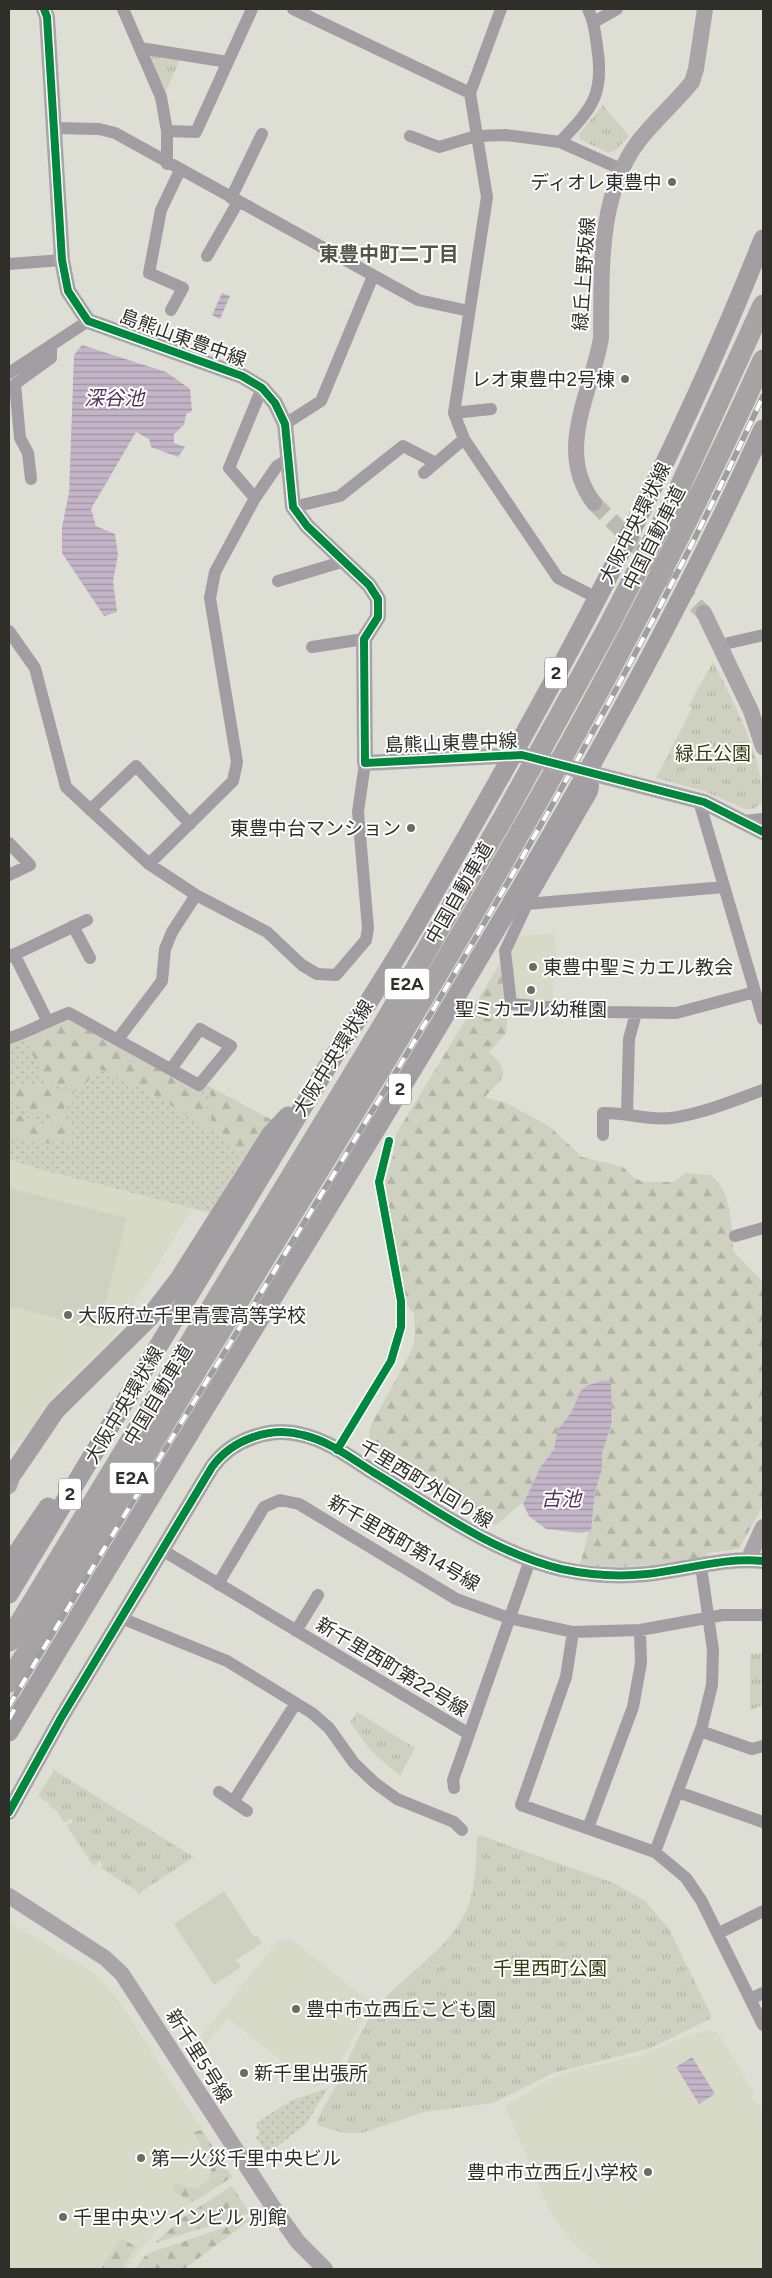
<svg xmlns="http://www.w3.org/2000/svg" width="772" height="2278" font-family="Figtree,'Noto Sans JP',sans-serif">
  <defs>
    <pattern id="grass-dots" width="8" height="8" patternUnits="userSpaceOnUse" patternTransform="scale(1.25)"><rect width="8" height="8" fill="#ced1c0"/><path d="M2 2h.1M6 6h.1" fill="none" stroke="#b1b4a5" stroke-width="1.8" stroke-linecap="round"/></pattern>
    <pattern id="forest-firs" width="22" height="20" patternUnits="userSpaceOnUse" patternTransform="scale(1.25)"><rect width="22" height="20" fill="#ced1c0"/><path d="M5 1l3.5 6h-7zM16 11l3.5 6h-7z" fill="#b1b4a5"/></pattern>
    <pattern id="park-tufts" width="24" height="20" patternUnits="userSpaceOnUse" patternTransform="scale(1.25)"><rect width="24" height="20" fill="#ced1c0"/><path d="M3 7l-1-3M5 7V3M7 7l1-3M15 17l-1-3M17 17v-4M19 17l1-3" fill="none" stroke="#b1b4a5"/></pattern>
    <pattern id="water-rules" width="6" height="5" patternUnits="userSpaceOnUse" patternTransform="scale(1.25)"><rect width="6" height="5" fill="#c4b4c8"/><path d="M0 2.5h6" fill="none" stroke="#a093a2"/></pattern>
  </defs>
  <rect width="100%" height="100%" fill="#dddfd5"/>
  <!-- built -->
  <path fill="#d6dac7" d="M554,933l3,24 -5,45 -33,-1 -5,-4 -2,-49 6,-12z
    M9,1159l26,9 157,41 -81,132 -52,49 -34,48 -14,6h-2z
    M9,1922l83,50 12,10 19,25 109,170 -53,34 -18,15 -22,25 -12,18h-118z
    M291,1939l80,64 -37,72 -7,6 -12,6 -88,-69 -27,33 -5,-7 82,-102z
    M709,2030l6,1 7,7 33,57 -4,3 12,10v161h-161l-32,-30 -21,-30 -44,-103 43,-26 19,-8 72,-16 51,-21z"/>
  <!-- grass -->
  <path fill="url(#grass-dots)" d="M64,1020l137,71 5,-6 66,35 -33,45 -29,48 -175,-45 -26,-9v-115l24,-7z
    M328,2088l-22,36 -38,30 -12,-16 3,-5 -3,-10 34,-22z"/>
  <!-- forest -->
  <path fill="url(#forest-firs)" d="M499,965l2,4 4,38 3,5 -2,21 -17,19c25,24 13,24 -4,45l21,6 43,23 33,31 41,10 11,11 9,4h31l11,-9 26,2c21,18 21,51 22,76l30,31v223l-24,44 -31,4 -2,4c-42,6 -83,14 -126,7 13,-38 13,-76 23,-116 3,-10 10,-19 10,-30 -1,-12 -6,-26 -9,-38l-18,6 -7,9 -8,18 -10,12 -7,24 -14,19 -16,33 -28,24 -7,-1 -91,-57 -6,4 -8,-2 -5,-8 2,-8 -10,-7 -2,-13 2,-8 34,-62 8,-17 2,-13 -1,-19 -7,-9 -6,-23 -16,-102 8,-24 3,-22z
    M64,1020l11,2 126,69 6,12 2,29 -47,-33 -64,-31 -19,24 -33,-11 -21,-41z
    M44,1084l26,10 4,8 -10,5 1,17 10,4 -7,12c-26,6 -35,4 -59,-5v-17l11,-2 18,5 6,9 8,-10 -9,-7 -7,2 -13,-6 -4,-8 -10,1v-15z
    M206,1085l66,35 -26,35c-10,-7 -28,-16 -33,-28 -6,-15 6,-28 -9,-40z
    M202,2130l30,47 -40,26 -18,-12 1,-2 -2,-2 4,-5c11,9 23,8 32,-3l3,-15 -19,-32z
    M232,2186l17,26h5l-99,31 27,-25z
    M253,2218l-69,51h-49l10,-13 7,-4z
    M121,2238l15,9 -14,22h-21z"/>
  <!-- park -->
  <path fill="url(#park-tufts)" d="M151,53l30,5 -15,33 -4,-1 -14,-31z
    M603,105l26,31 -13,14 -8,3 -28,-14 -1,-5z
    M713,662c21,40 50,95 50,140l-10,7h-8l-41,-18 -48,-13 36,-70 -3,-3z
    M469,730l22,11 -3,7 -21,2z
    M763,1653v52l-13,5v-56z
    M357,1712l58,36 -15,28 -29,-25 -21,-29z
    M54,1770l125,78 15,9 -56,37 -1,-3 -36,-23 2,-3 -3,-4 -7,5 -26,-40 6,-4 -2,-3 -7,4 -7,-12 -8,-5 1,-2 -12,-8z
    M479,1835l135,48 31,18 24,28 42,86 -1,4 -59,29 -98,25 -60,30 -69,9 -62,21h-18l-24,-7 -3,-2c0,-8 16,-31 20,-40 13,-26 24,-58 43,-80 28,-34 72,-55 88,-98 8,-20 8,-46 9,-67z"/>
  <!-- pitch -->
  <path fill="#ced1c0" d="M9,1188l118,30 -28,111 -90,-23z
    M224,1891l30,46 3,-2 5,8 -26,17 5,7 -27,18 -40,-61z"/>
  <!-- water -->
  <path fill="url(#water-rules)" d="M222,293l8,3 -10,23 -8,-4z
    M82,345l84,27 24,17 2,22 -6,3 -2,11 -10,9v9l11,4 -7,10 -27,-10 -2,-8 -13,-7 -45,77 5,17 19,8 3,21 -5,26 4,31 -13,4 -42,-63v-26l7,-34 5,-138z
    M604,1380l5,1 2,2 1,40 -10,30v16l-7,22 -4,40 -11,2 -34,-4 -17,-13 -6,-12 17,-36 14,-19 4,-20 13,-16 9,-21 6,-6z
    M692,2057l23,37 -16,10 -23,-37z"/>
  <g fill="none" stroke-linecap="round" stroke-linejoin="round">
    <!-- secondary-tunnel -->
    <path stroke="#babcb2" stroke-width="16" stroke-dasharray="16 8" stroke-linecap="butt" d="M594,503l110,110"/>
    <!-- street -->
    <path stroke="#a29ca3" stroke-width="12" d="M123,9l38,88 6,34v33
      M293,9l177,84
      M501,9l-31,84 17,104 -33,216 10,26 94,139 39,20
      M594,22l23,-13
      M140,48l88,14
      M56,128l43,1 16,4 303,167 51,11
      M167,131l29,1 56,-123
      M410,136l29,11 37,-11 30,-1 54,7 63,28
      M560,142c32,-34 45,-47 37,-96 -2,-14 -3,-25 -9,-37
      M231,198l31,-64
      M207,256l31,-54
      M9,264l53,-4
      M171,310l12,-22 -34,-15 12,-63 19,-40
      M9,373l79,-52
      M454,413l37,-4
      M285,424l36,-23 52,-125
      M424,473l40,-34
      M31,479l-3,-26 -8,-15 -5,-54 36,-26v-13
      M255,498l-26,-30 33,-80
      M293,507l47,-11 63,-50 33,17
      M278,581l67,-20
      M9,631l26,37 31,119 83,77 47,31 71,37 35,33 15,9 19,1 30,-35 2,-12 -10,-116 7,-49
      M720,645l43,-10
      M312,647l52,-8
      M588,772l5,14 -1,6 -65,112 -22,47 6,53 96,8 69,1 79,-21
      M699,801l64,218
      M90,810l46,-44 54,58
      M744,821l19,-2
      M9,843l21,22 -21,10
      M149,864l84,-83 4,-19 -27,-164 5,-26 40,-74 22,-32 12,-7
      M527,904l197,-17
      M73,926l17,32
      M14,954l33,66
      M9,957l78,-37
      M9,1038c21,-6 39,-18 60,-25l130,72 32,-39 -31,-17 -29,40
      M118,1039l44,-58 3,-32 7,-17 24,-37
      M627,1114l2,-75 7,-26
      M603,1135v-22c23,-1 45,8 68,5 30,-4 65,-18 92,-28
      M735,1236l28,-8
      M162,1550l307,184
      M218,1584l46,-77 16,-7 19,4 157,95 53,19 64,14 67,-2 83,-15h40
      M121,1618l106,43 85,52 17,15 25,35 21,20 22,16 57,23 8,8
      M296,1631l22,-36
      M573,1632l-7,45 -45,128 134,47 31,26 15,22 62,125
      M700,1731l52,18 11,-3
      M454,1788l-1,-8 77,-220
      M219,1792l28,19
      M678,1792l85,30
      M233,1802l63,-99
      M588,1828l45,-121 8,-44 -1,-33
      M655,1852l47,-126 10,-41 1,-35 -12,-84
      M719,1933l44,-22
      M750,1999l13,-6"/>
    <!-- secondary -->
    <path stroke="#aaa4a8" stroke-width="16" d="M44,9l3,8 15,243 6,31 20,30 154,55 20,12 13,15 10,21 8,83 14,19 62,59 9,14v18l-14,22 1,124 157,-8
      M594,503c-40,-52 -2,-111 7,-165 1,-66 -4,-141 37,-196 16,-21 37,-39 54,-60l4,-13 9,-60
      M704,613l47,98 12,36
      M575,769l129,33 59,30
      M9,1468l5,4 -5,14
      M748,1560l15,-33
      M9,1812l52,-94 151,-251c20,-28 59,-41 91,-32 26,6 48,23 70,37 60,36 119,80 188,97 28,6 57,8 86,5 39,-4 77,-17 116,-13
      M9,1896l96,62 17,16 151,233 25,35 27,27"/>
    <!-- primary -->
    <path stroke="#a39ea2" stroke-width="19" d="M14,1472l42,-62 93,-92 30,-39 92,-145 17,-18
      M9,1565l39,-58
      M9,1594c102,-169 203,-339 306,-507 34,-56 71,-110 103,-166 128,-220 251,-445 345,-682
      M9,1732c123,-206 249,-410 374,-614 136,-224 271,-450 380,-689"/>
    <!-- highway -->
    <path stroke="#a7a3a5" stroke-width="21" d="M9,1641l376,-619 120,-207 101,-184 67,-129 90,-197
      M9,1682c83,-138 165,-276 249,-413 182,-295 363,-592 505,-909"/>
    <defs>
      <path id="rail" d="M9,1706c124,-207 251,-410 376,-616 136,-226 268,-454 378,-694
        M9,1719l10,-18"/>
    </defs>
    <!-- rail casing -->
    <use href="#rail" stroke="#9f9e9d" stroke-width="5.5"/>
    <!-- rail -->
    <use href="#rail" stroke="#fff" stroke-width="4" stroke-dasharray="11" stroke-linecap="butt"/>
    <!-- secondary-bridge -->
    <path stroke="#aaa4a8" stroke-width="16" d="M522,755l53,14"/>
    <defs>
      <path id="cycleway" d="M44,9l3,8 15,243 6,31 20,30 154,55 20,12 13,15 10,21 8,83 14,19 62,59 9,14v18l-14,22 1,124 157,-8 182,47 59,30
        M337,1450l54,-89 10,-34v-26l-22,-119 10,-41
        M9,1812l52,-94 151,-251c20,-28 59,-41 91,-32 26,6 48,23 70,37 60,36 119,80 188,97 28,6 57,8 86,5 39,-4 77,-17 116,-13"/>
    </defs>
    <!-- cycleway casing -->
    <use href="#cycleway" stroke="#fff" stroke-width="11"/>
    <!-- cycleway -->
    <use href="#cycleway" stroke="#00873e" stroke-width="8"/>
  </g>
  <!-- markers -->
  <g fill="#6b6d65" stroke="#fff" stroke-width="2">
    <circle cx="672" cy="182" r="5"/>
    <circle cx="625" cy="379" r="5"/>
    <circle cx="411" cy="828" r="5"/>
    <circle cx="533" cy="967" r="5"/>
    <circle cx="531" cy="990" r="5"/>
    <circle cx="68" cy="1315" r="5"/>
    <circle cx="296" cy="2009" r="5"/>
    <circle cx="244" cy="2073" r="5"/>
    <circle cx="141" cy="2158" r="5"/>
    <circle cx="648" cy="2172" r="5"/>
    <circle cx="63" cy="2217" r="5"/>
  </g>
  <g text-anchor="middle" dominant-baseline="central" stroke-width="4" stroke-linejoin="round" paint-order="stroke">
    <!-- shield labels -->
    <g fill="#fff" stroke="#6d6d68" stroke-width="1">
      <rect x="545" y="657.5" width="22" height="31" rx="4"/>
      <rect x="384.5" y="968.5" width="45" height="31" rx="4"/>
      <rect x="389" y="1073.5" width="22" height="31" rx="4"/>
      <rect x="109.5" y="1462.5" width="45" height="31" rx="4"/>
      <rect x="59" y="1478.5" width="22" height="31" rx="4"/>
    </g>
    <g font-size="18" font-weight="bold" fill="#2e2f28">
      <text x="556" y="673">2</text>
      <text x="407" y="984">E2A</text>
      <text x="400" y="1089">2</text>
      <text x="132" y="1478">E2A</text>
      <text x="70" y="1494">2</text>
    </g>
    <!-- poi labels -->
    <g font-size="19" fill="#2e2f28" stroke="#fff" text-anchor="start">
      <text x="662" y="182" text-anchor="end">ディオレ東豊中</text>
      <text x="615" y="379" text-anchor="end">レオ東豊中2号棟</text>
      <text x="401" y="828" text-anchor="end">東豊中台マンション</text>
      <text x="543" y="967">東豊中聖ミカエル教会</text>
      <text x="531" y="1009" text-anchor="middle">聖ミカエル幼稚園</text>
      <text x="78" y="1315">大阪府立千里青雲高等学校</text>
      <text x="306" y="2009">豊中市立西丘こども園</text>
      <text x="254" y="2073">新千里出張所</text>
      <text x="151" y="2158">第一火災千里中央ビル</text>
      <text x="638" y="2172" text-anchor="end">豊中市立西丘小学校</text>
      <text x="73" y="2217">千里中央ツインビル 別館</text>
    </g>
    <!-- street labels -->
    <g font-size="19" fill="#2e2f28" stroke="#fff">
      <text transform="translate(584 274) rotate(-86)">緑丘上野坂線</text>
      <text transform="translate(183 338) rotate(20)">島熊山東豊中線</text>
      <text transform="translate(635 523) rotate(-63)">大阪中央環状線</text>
      <text transform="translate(654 538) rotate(-63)">中国自動車道</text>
      <text transform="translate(451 743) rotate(-2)">島熊山東豊中線</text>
      <text transform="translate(459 893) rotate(-60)">中国自動車道</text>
      <text transform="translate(333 1058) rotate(-58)">大阪中央環状線</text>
      <text transform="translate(158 1395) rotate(-59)">中国自動車道</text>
      <text transform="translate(124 1405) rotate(-59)">大阪中央環状線</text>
      <text transform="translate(426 1484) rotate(31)">千里西町外回り線</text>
      <text transform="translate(404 1543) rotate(30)">新千里西町第14号線</text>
      <text transform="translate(392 1667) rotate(31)">新千里西町第22号線</text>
      <text transform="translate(199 2056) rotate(58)">新千里5号線</text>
    </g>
    <!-- park labels -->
    <g font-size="19" fill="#353a0b" stroke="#fff">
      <text x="713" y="753">緑丘公園</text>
      <text x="550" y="1968">千里西町公園</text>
    </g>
    <!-- neighbourhood labels -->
    <g font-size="20" font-weight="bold" fill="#545747" stroke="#fff">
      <text x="389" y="254">東豊中町二丁目</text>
    </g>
    <!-- water labels -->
    <g font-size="20" font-style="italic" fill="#55335f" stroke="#fff">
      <text x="114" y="398">深谷池</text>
      <text x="561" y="1499">古池</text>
    </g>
  </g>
  <!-- border -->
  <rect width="772" height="2278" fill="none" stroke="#2e2f28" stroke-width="20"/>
</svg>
